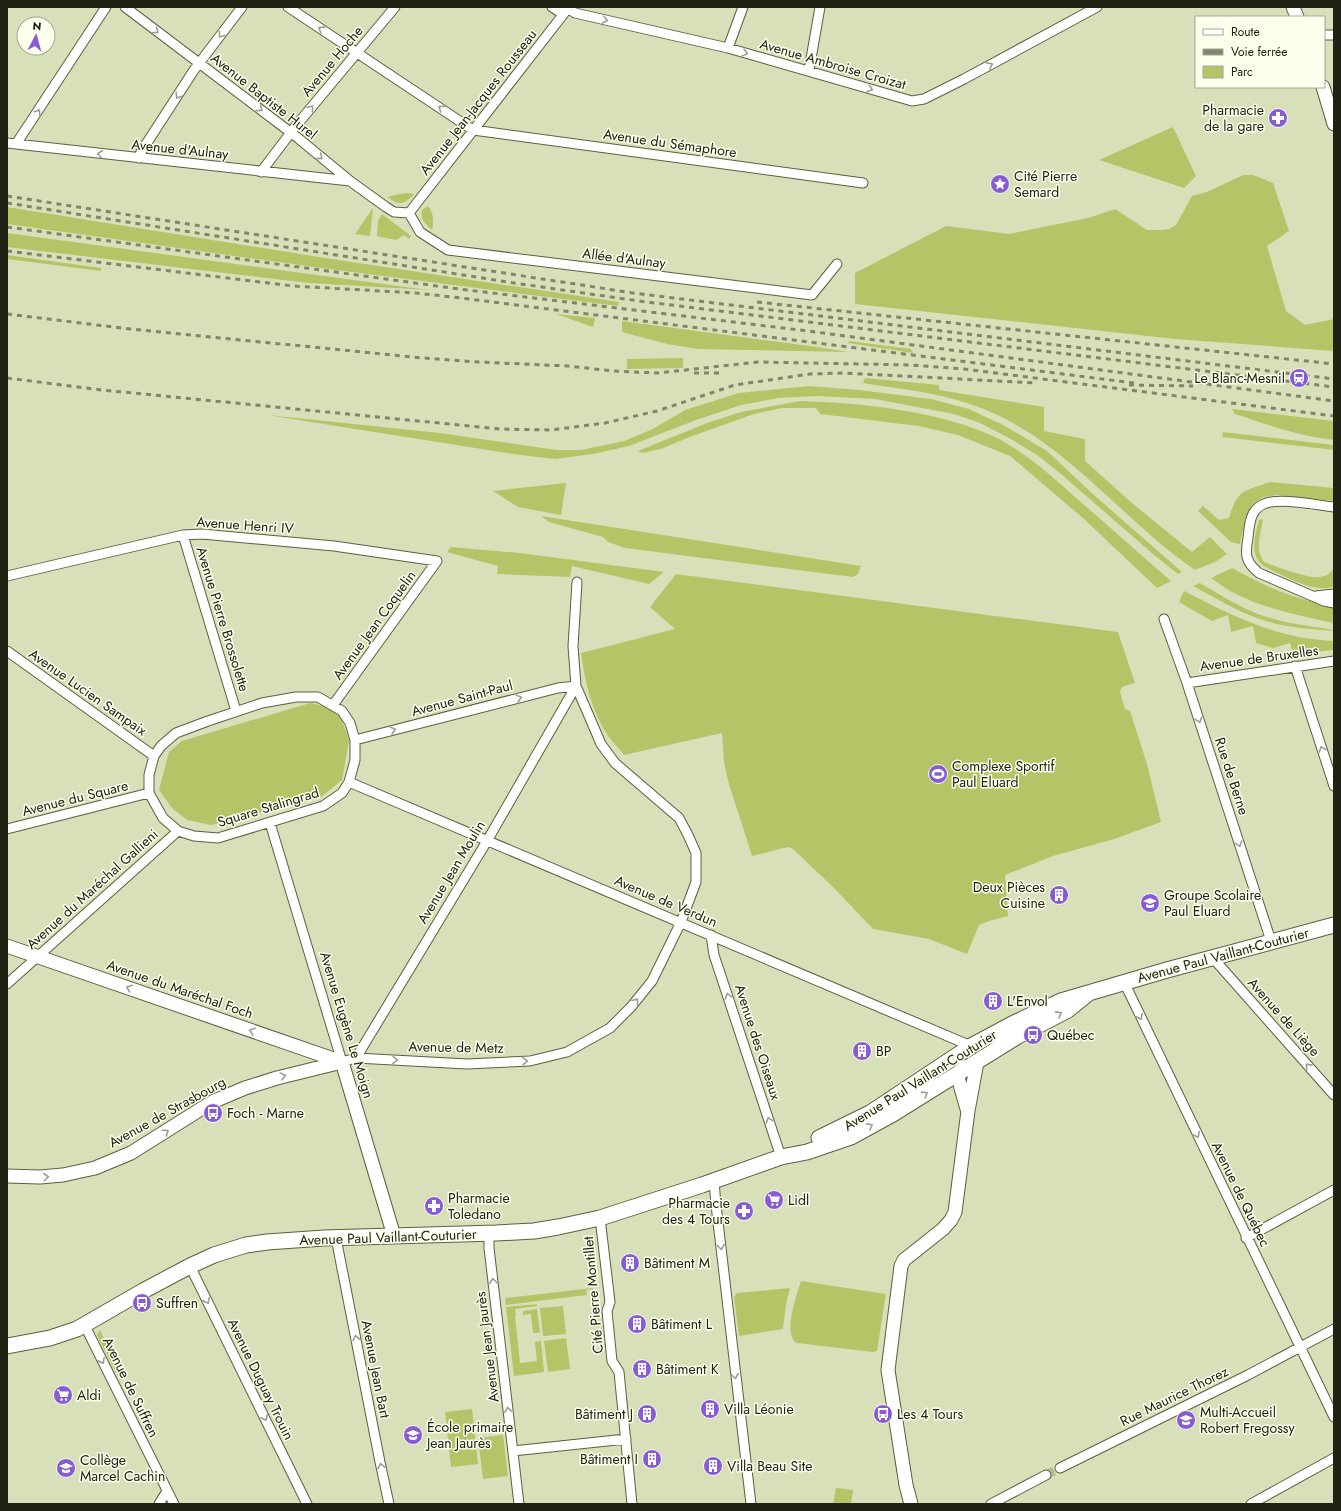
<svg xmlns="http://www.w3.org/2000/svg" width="1341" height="1511" font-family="Jost,sans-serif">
  <rect width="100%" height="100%" fill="#d8e0b9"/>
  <!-- green -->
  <path fill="#b6c468" d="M1173,127l23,49 -12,12 -85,-28z
    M1243,175h10l20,8 16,48 -22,15 19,65 19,14 29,-6v32l-159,-12 -320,-35v-31l91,-47 63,8 79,-16 27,-9 32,21h14l8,-1 7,-4 16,-29 15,-4z
    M407,193l7,1c-10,11 -15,12 -26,3l12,-3z
    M428,206c6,8 6,15 4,24 -7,-6 -12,-11 -10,-20z
    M7,207l312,50 300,45 -1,4 -297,-38 -314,-44z
    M373,208l-3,28 -15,-2z
    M382,214l29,22 -2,3 -5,-4 -8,5 -19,-4 1,-15z
    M7,233l421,57 -119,-7 -302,-36z
    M7,255l94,13v3l-94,-12z
    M556,314l39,4 -2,9z
    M622,321l195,26 31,5 -150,-3 -31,-5 -45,-12z
    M849,341l62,8 2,4 -65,-10z
    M683,358v10l-56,1v-10z
    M865,378l74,7v5l105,17v24l41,8v22l47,42 60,49 18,-15 17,17 -12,8 -20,8c-77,-53 -134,-136 -225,-166 -34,-12 -71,-15 -107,-21z
    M809,386l50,4 72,9 38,10 36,17 42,25 47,44 88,77 -4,2 -24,-19 -93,-81 -24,-19 -28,-17 -29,-15 -26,-9 -79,-15 -58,-3 -39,2 -37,7 -45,15 -67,26 -36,8 -38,5 -35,-4 -253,-40 173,18 117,17h24l43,-9 29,-12 32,-19 54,-17z
    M800,401c63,2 144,10 201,39 30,17 55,40 81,63 30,26 59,52 89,78l-14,7 -73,-69 -74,-63 -52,-21 -39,-9 -99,-12 -4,-6h-34l-28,6 -67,24 -26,11 -19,4 -4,-2 69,-28 34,-11z
    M1232,409l102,12v19c-35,-4 -66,-15 -99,-26z
    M1223,432l111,13v5l-112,-13z
    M1270,482l64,6v13l-57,-6 -14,2 -7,5 -10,14 -6,28 -9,-2 -33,-31 5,-5 16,14 10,-2c9,-29 13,-26 41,-36z
    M566,483l-5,32 -43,-8 -25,-16z
    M541,516l320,50 -3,8 -5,3 -228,-29 -17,-6 -5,-5 -54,-15z
    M1263,519c-2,15 -9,30 1,43 11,5 37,13 48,15 8,1 18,-1 22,-9v18c-19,9 -51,-11 -69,-19 -17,-12 -10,-30 -6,-47z
    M451,547l69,6 144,19 -15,12 -77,-18 -2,11 -73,-3 1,-8 -51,-14z
    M1232,568c34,19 64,32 102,38v17c-33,-7 -69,-14 -100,-30 -8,-4 -15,-10 -23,-15z
    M676,574l442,58 17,51 -13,4 -2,5 5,17 5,2 17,53 14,58 -47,17 -61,17 -48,19 3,41 -19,5 -10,4 -12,29 -38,-15 -56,-10 -39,-41 -41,-39 -5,-2 -36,9 -23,-72 -5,-22 -2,-29 -98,22c-5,-6 -11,-13 -16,-19 -17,-26 -23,-54 -27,-83l94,-24 -25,-22z
    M1200,583c19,11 37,23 58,31 24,9 51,12 76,16v1c-25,-2 -53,-4 -77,-13 -22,-8 -43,-21 -64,-32z
    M1184,591c51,26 91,47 150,50v9l-41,4 -3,-11 -17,5 -17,-5 -3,-17 -22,6 -3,-17 -16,6 -33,-19z
    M310,703l19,4 12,11 8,22 -7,40 -22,18 -109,27 -24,-5 -15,-12 -13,-18 10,-38 13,-11z
    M801,1281l85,13 -9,57 -4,1 -76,-9c-15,-7 0,-50 4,-62z
    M593,1288v1l-7,1 1,5 -81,10 -1,-7z
    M790,1288l-4,16 -3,25 -44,7 -5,-39 3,-4z
    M537,1304v2l-22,3 1,7h-1l5,47 17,-2 -2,-19 6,-1 3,31 -30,4 -8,-69z
    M563,1306l3,28 -23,2 -3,-28z
    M537,1309l3,24h-7l-2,-19 -8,1v-4z
    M100,1330l20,41 -4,2 -19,-38z
    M566,1338l4,31 -22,3 -4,-31z
    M472,1409l6,55 -27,3 -6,-55z
    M503,1435l5,41 -25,3 -5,-41z
    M836,1488l17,2 -2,14h-18z"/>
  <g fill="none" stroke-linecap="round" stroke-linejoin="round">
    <!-- street-tunnel -->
    <path stroke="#b3ba98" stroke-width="9" stroke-dasharray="9 4.5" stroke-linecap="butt" d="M1046,1475l14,-7"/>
    <defs>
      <path id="street" d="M125,7l173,131 52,43 36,26 8,5 15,1
        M288,7l185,123 390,53
        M552,7l11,7
        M568,8l7,5 153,35 184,53 12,-2 40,-20 133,-72
        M1324,35h10
        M728,48l15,-41
        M809,70l11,-63
        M7,143l343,38
        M16,144l90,-137
        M139,158l2,-6 53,-82 48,-63
        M261,172l34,-45 100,-120
        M409,213l11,19 28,18 364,45 25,-31
        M409,213l160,-206
        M1334,507c-18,-2 -55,-10 -70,-3 -5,2 -9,6 -11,10 -4,7 -4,16 -5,24 -3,16 -3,24 11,35l65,28 10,2
        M183,535l53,176
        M7,576l176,-41 19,-1 132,12 103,15 -104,144
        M1316,596l18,-2
        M1164,619l23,64 84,258
        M7,651l147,105
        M1295,666l39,120
        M1187,683l147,-22
        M296,697h22l24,14 8,12 5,17v20l-6,22 -7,11 -19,13 -105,32 -24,-2 -16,-5 -15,-13 -14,-25v-18l5,-19 7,-10 15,-13 32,-12 54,-18z
        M355,740l203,-52 18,-2
        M349,782l622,264 1,2
        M270,823l72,239 14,-4 111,6 63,-3 37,-9 43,-24 21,-21 21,-26 29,-59 15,-40v-29l-8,-18 -9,-17 -64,-55 -14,-19 -15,-35 -10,-23 -3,-40 4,-64
        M7,829l142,-36
        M711,935l3,20 67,202
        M1212,957l122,138
        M1124,982l210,435
        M7,984l171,-153
        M356,1058l131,-217 89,-155
        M714,1181l2,24 35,299
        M600,1218l10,84 -3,9 5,50 7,11 13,132
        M489,1234v14l30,256
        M336,1238l44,224 9,42
        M1246,1238l88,-48
        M190,1266l117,238
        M85,1326l89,178
        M513,1451l113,-12
        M1060,1468l188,-93 86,-46
        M159,1504l8,-13
        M991,1504l55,-29
        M1251,1504l83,-46"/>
      <path id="secondary" d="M1293,7l4,10
        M1323,87l11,37
        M7,946l335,116
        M342,1062l52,174
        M964,1067l-7,7 10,35
        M7,1176l33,1 23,-2 32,-7 36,-15 81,-51 33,-14 32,-10 65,-16
        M911,1504l-5,-19 -18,-115 13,-104 3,-6 39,-31 8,-9 4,-8 13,-101 9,-49"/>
      <path id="primary" d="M819,1138l51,-25 101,-67 41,-22 49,-23 106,-31 167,-45
        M7,1346l43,-8 27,-9 66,-38 47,-25 24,-11 32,-10 21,-3 57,-4 172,-5 38,-2 24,-4 42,-9 102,-33 79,-28 26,-5 44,-15 42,-23 125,-78 50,-26 21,-17"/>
    </defs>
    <!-- street casing -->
    <use href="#street" stroke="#5a603e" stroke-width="11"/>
    <!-- secondary casing -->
    <use href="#secondary" stroke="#5a603e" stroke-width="15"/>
    <!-- primary casing -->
    <use href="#primary" stroke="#5a603e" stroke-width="17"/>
    <!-- street -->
    <use href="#street" stroke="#fff" stroke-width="9"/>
    <!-- secondary -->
    <use href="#secondary" stroke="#fff" stroke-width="13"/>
    <!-- primary -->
    <use href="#primary" stroke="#fff" stroke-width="15"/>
    <!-- rail -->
    <path stroke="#80866a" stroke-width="3" stroke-dasharray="5 5" stroke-linecap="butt" d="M7,196l626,97 701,86
      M7,203l507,80 125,18 695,86
      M7,227l452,62 349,42 526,70
      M7,251l286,35 123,7 45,5 673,85
      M757,302l577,62
      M7,314l123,15 293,29 55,4 90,4 45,5 45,2 100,-11 153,3 53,4 370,47
      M694,373h27
      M7,378l95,12 398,39 51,1 54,-7 52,-12 78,-26 75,-11 34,-1 193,10
      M1129,385l64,1"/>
  </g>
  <!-- one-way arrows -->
  <defs><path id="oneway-chevron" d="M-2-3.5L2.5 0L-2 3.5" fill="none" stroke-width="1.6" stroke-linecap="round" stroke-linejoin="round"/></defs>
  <g stroke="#9b9c95">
    <use href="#oneway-chevron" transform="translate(605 20) rotate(13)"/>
    <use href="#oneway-chevron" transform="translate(321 29) rotate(-147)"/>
    <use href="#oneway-chevron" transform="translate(156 31) rotate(37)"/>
    <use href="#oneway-chevron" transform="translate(221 35) rotate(127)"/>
    <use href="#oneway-chevron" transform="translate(745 53) rotate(15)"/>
    <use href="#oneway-chevron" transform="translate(990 65) rotate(-28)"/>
    <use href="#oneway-chevron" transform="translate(870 89) rotate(17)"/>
    <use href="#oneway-chevron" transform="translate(178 96) rotate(123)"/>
    <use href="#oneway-chevron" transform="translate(311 108) rotate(-50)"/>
    <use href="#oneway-chevron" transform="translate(441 108) rotate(-146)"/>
    <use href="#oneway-chevron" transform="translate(260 109) rotate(37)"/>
    <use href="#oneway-chevron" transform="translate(38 112) rotate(-57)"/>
    <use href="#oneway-chevron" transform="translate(100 154) rotate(-173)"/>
    <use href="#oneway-chevron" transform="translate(320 157) rotate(40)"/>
    <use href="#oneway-chevron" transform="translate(519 698) rotate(-15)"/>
    <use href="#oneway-chevron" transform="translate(1199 720) rotate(72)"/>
    <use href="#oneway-chevron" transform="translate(393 730) rotate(-15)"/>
    <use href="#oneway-chevron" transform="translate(1322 749) rotate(-108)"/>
    <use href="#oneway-chevron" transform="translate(1239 844) rotate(72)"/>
    <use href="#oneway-chevron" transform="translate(129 988) rotate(-161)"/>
    <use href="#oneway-chevron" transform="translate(728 996) rotate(-108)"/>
    <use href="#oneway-chevron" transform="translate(636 1001) rotate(-52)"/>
    <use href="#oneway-chevron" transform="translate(1059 1014) rotate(-28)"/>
    <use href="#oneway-chevron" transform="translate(1140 1017) rotate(64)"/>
    <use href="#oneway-chevron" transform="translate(252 1031) rotate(-161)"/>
    <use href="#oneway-chevron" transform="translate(395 1060) rotate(2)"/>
    <use href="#oneway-chevron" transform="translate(525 1061) rotate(-4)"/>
    <use href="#oneway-chevron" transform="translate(1308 1066) rotate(-132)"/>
    <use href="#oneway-chevron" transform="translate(283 1076) rotate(-13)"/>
    <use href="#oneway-chevron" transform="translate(925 1094) rotate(-32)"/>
    <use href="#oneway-chevron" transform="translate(769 1120) rotate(-108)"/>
    <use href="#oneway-chevron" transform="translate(870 1126) rotate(-29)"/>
    <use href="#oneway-chevron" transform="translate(166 1132) rotate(-35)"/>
    <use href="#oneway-chevron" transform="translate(1197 1135) rotate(64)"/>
    <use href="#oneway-chevron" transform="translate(46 1177) rotate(-5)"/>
    <use href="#oneway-chevron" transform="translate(721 1247) rotate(83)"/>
    <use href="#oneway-chevron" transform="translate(493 1281) rotate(-97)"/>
    <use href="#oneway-chevron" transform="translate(207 1301) rotate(64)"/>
    <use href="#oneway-chevron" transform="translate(356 1338) rotate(-101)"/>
    <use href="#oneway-chevron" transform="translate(102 1361) rotate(64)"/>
    <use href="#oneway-chevron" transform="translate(735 1376) rotate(83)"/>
    <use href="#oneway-chevron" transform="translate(508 1410) rotate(-97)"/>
    <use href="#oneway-chevron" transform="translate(265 1418) rotate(64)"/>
    <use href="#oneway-chevron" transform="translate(381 1466) rotate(-102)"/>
  </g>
  <!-- icons -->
  <defs>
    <symbol id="pharmacy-disc" viewBox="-11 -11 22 22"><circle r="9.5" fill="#865bd5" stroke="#fbffeb"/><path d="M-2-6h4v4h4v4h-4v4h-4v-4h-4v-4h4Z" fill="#fff"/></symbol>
    <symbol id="sight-disc" viewBox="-11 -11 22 22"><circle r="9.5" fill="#865bd5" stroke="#fbffeb"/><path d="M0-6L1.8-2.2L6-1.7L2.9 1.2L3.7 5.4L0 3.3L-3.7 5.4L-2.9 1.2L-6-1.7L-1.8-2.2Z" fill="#fff"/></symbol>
    <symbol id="station-disc" viewBox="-11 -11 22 22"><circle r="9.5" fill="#865bd5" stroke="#fbffeb"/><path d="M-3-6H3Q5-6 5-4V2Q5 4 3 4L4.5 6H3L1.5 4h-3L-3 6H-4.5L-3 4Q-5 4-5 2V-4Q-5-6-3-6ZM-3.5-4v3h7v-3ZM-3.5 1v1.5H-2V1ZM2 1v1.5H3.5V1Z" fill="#fff"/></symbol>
    <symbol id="stadium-disc" viewBox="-11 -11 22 22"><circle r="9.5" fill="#865bd5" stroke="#fbffeb"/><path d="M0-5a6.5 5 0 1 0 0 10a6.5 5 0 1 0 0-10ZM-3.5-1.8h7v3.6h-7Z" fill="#fff"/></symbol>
    <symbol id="building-disc" viewBox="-11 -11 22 22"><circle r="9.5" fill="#865bd5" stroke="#fbffeb"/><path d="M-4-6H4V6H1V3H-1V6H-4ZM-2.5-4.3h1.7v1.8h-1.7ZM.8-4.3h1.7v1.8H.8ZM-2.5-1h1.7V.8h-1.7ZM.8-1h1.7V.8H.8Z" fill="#fff"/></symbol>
    <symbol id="school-disc" viewBox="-11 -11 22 22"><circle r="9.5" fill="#865bd5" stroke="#fbffeb"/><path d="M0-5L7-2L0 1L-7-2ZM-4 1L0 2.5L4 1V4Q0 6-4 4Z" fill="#fff"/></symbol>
    <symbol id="bus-disc" viewBox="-11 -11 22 22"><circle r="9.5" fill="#865bd5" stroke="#fbffeb"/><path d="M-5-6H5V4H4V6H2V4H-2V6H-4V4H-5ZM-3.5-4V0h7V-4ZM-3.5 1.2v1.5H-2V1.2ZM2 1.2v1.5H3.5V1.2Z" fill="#fff"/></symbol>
    <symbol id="supermarket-disc" viewBox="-11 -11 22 22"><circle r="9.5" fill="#865bd5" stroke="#fbffeb"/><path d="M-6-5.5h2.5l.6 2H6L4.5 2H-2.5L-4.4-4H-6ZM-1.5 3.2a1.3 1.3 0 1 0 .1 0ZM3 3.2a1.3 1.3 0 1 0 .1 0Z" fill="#fff"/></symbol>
  </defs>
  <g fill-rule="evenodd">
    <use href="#pharmacy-disc" x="1267" y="107" width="22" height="22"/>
    <use href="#sight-disc" x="989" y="173" width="22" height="22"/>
    <use href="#station-disc" x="1288" y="367" width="22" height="22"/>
    <use href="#stadium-disc" x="927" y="763" width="22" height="22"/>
    <use href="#building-disc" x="1048" y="884" width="22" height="22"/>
    <use href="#school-disc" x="1139" y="892" width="22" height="22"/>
    <use href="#building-disc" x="982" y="990" width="22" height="22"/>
    <use href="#bus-disc" x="1022" y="1024" width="22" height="22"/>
    <use href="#building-disc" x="851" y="1040" width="22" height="22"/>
    <use href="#bus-disc" x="202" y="1102" width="22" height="22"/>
    <use href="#supermarket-disc" x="763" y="1189" width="22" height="22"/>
    <use href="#pharmacy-disc" x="423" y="1195" width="22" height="22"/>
    <use href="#pharmacy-disc" x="733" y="1200" width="22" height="22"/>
    <use href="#building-disc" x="619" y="1252" width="22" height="22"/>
    <use href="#bus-disc" x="131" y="1292" width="22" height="22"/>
    <use href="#building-disc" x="626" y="1313" width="22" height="22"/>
    <use href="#building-disc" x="631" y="1358" width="22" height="22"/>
    <use href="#supermarket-disc" x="52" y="1384" width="22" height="22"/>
    <use href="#building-disc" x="699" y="1398" width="22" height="22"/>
    <use href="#building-disc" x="636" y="1403" width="22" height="22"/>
    <use href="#bus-disc" x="872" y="1403" width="22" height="22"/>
    <use href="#school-disc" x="1175" y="1409" width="22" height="22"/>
    <use href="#school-disc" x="402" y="1424" width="22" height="22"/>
    <use href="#building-disc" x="641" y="1448" width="22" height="22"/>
    <use href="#building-disc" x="702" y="1455" width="22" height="22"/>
    <use href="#school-disc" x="55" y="1457" width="22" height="22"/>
  </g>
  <g text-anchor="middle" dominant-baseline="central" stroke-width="3" stroke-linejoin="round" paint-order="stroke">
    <!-- street labels -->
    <g font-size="14" fill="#202214" stroke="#fbffeb">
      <text transform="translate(332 61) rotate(-50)">Avenue Hoche</text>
      <text transform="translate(833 64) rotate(16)">Avenue Ambroise Croizat</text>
      <text transform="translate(264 96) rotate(38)">Avenue Baptiste Hurel</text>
      <text transform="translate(478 102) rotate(-52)">Avenue Jean-Jacques Rousseau</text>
      <text transform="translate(670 143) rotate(8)">Avenue du Sémaphore</text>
      <text transform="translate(180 149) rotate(6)">Avenue d'Aulnay</text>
      <text transform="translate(624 258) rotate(7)">Allée d'Aulnay</text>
      <text transform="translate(245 525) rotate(4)">Avenue Henri IV</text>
      <text transform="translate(223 619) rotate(73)">Avenue Pierre Brossolette</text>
      <text transform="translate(374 625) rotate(-54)">Avenue Jean Coquelin</text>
      <text transform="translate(1259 658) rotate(-8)">Avenue de Bruxelles</text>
      <text transform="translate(88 692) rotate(35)">Avenue Lucien Sampaix</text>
      <text transform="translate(462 698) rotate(-15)">Avenue Saint-Paul</text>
      <text transform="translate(1232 776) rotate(72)">Rue de Berne</text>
      <text transform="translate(75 798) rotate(-14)">Avenue du Square</text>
      <text transform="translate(268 807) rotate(-17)">Square Stalingrad</text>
      <text transform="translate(451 872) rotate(-59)">Avenue Jean Moulin</text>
      <text transform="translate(92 889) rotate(-42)">Avenue du Maréchal Gallieni</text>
      <text transform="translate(666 901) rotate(23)">Avenue de Verdun</text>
      <text transform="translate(1223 955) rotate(-15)">Avenue Paul Vaillant-Couturier</text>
      <text transform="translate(180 989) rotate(19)">Avenue du Maréchal Foch</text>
      <text transform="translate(1284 1017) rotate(48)">Avenue de Liège</text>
      <text transform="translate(347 1025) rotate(73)">Avenue Eugène Le Moign</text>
      <text transform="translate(758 1042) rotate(72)">Avenue des Oiseaux</text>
      <text transform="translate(456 1047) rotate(1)">Avenue de Metz</text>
      <text transform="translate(920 1080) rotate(-32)">Avenue Paul Vaillant-Couturier</text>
      <text transform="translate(167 1112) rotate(-29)">Avenue de Strasbourg</text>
      <text transform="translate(1241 1194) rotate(64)">Avenue de Québec</text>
      <text transform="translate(388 1237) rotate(-2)">Avenue Paul Vaillant-Couturier</text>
      <text transform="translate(593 1295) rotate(-95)">Cité Pierre Montillet</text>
      <text transform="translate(487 1347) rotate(-97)">Avenue Jean Jaurès</text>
      <text transform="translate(376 1369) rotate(79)">Avenue Jean Bart</text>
      <text transform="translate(261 1379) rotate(64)">Avenue Duguay Trouin</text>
      <text transform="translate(131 1387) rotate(64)">Avenue de Suffren</text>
      <text transform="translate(1174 1396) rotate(-26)">Rue Maurice Thorez</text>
    </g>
    <!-- poi labels -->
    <g font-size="14" fill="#202214" stroke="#fbffeb" text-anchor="start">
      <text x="1264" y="110" text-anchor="end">Pharmacie<tspan x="1264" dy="16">de la gare</tspan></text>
      <text x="1014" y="176">Cité Pierre<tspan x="1014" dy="16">Semard</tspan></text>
      <text x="1285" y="378" text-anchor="end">Le Blanc-Mesnil</text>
      <text x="952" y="766">Complexe Sportif<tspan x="952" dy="16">Paul Eluard</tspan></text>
      <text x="1045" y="887" text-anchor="end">Deux Pièces<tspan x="1045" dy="16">Cuisine</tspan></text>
      <text x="1164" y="895">Groupe Scolaire<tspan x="1164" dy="16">Paul Eluard</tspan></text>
      <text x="1007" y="1001">L'Envol</text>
      <text x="1047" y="1035">Québec</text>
      <text x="876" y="1051">BP</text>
      <text x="227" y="1113">Foch - Marne</text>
      <text x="448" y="1198">Pharmacie<tspan x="448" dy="16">Toledano</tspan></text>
      <text x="788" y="1200">Lidl</text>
      <text x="730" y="1203" text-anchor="end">Pharmacie<tspan x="730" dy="16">des 4 Tours</tspan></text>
      <text x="644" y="1263">Bâtiment M</text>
      <text x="156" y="1303">Suffren</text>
      <text x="651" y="1324">Bâtiment L</text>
      <text x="656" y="1369">Bâtiment K</text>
      <text x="77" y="1395">Aldi</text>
      <text x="724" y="1409">Villa Léonie</text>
      <text x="1200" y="1412">Multi-Accueil<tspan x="1200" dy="16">Robert Fregossy</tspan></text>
      <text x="633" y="1414" text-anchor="end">Bâtiment J</text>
      <text x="897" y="1414">Les 4 Tours</text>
      <text x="427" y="1427">École primaire<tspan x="427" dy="16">Jean Jaurès</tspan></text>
      <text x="638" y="1459" text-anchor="end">Bâtiment I</text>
      <text x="80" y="1460">Collège<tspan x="80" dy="16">Marcel Cachin</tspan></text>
      <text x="727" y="1466">Villa Beau Site</text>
    </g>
  </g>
  <!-- border -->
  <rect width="1341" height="1511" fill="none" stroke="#202214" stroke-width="16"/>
  <!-- legend -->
  <rect x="1195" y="16" width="130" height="72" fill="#fbffeb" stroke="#a3a795"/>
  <rect x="1203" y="29" width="20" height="6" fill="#ffffff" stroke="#a3a795"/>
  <text x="1231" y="36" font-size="12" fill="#202214">Route</text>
  <rect x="1203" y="49" width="20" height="6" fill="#80866a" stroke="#a3a795"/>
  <text x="1231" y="56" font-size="12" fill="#202214">Voie ferrée</text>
  <rect x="1203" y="66" width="20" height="12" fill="#b6c468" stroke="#a3a795"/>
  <text x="1231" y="76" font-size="12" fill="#202214">Parc</text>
  <!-- north arrow -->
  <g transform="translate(36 36) rotate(6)"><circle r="19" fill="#fbffeb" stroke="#a3a795"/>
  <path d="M0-3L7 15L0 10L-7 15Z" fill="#865bd5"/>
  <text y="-6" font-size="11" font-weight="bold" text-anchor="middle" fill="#202214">N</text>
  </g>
</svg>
